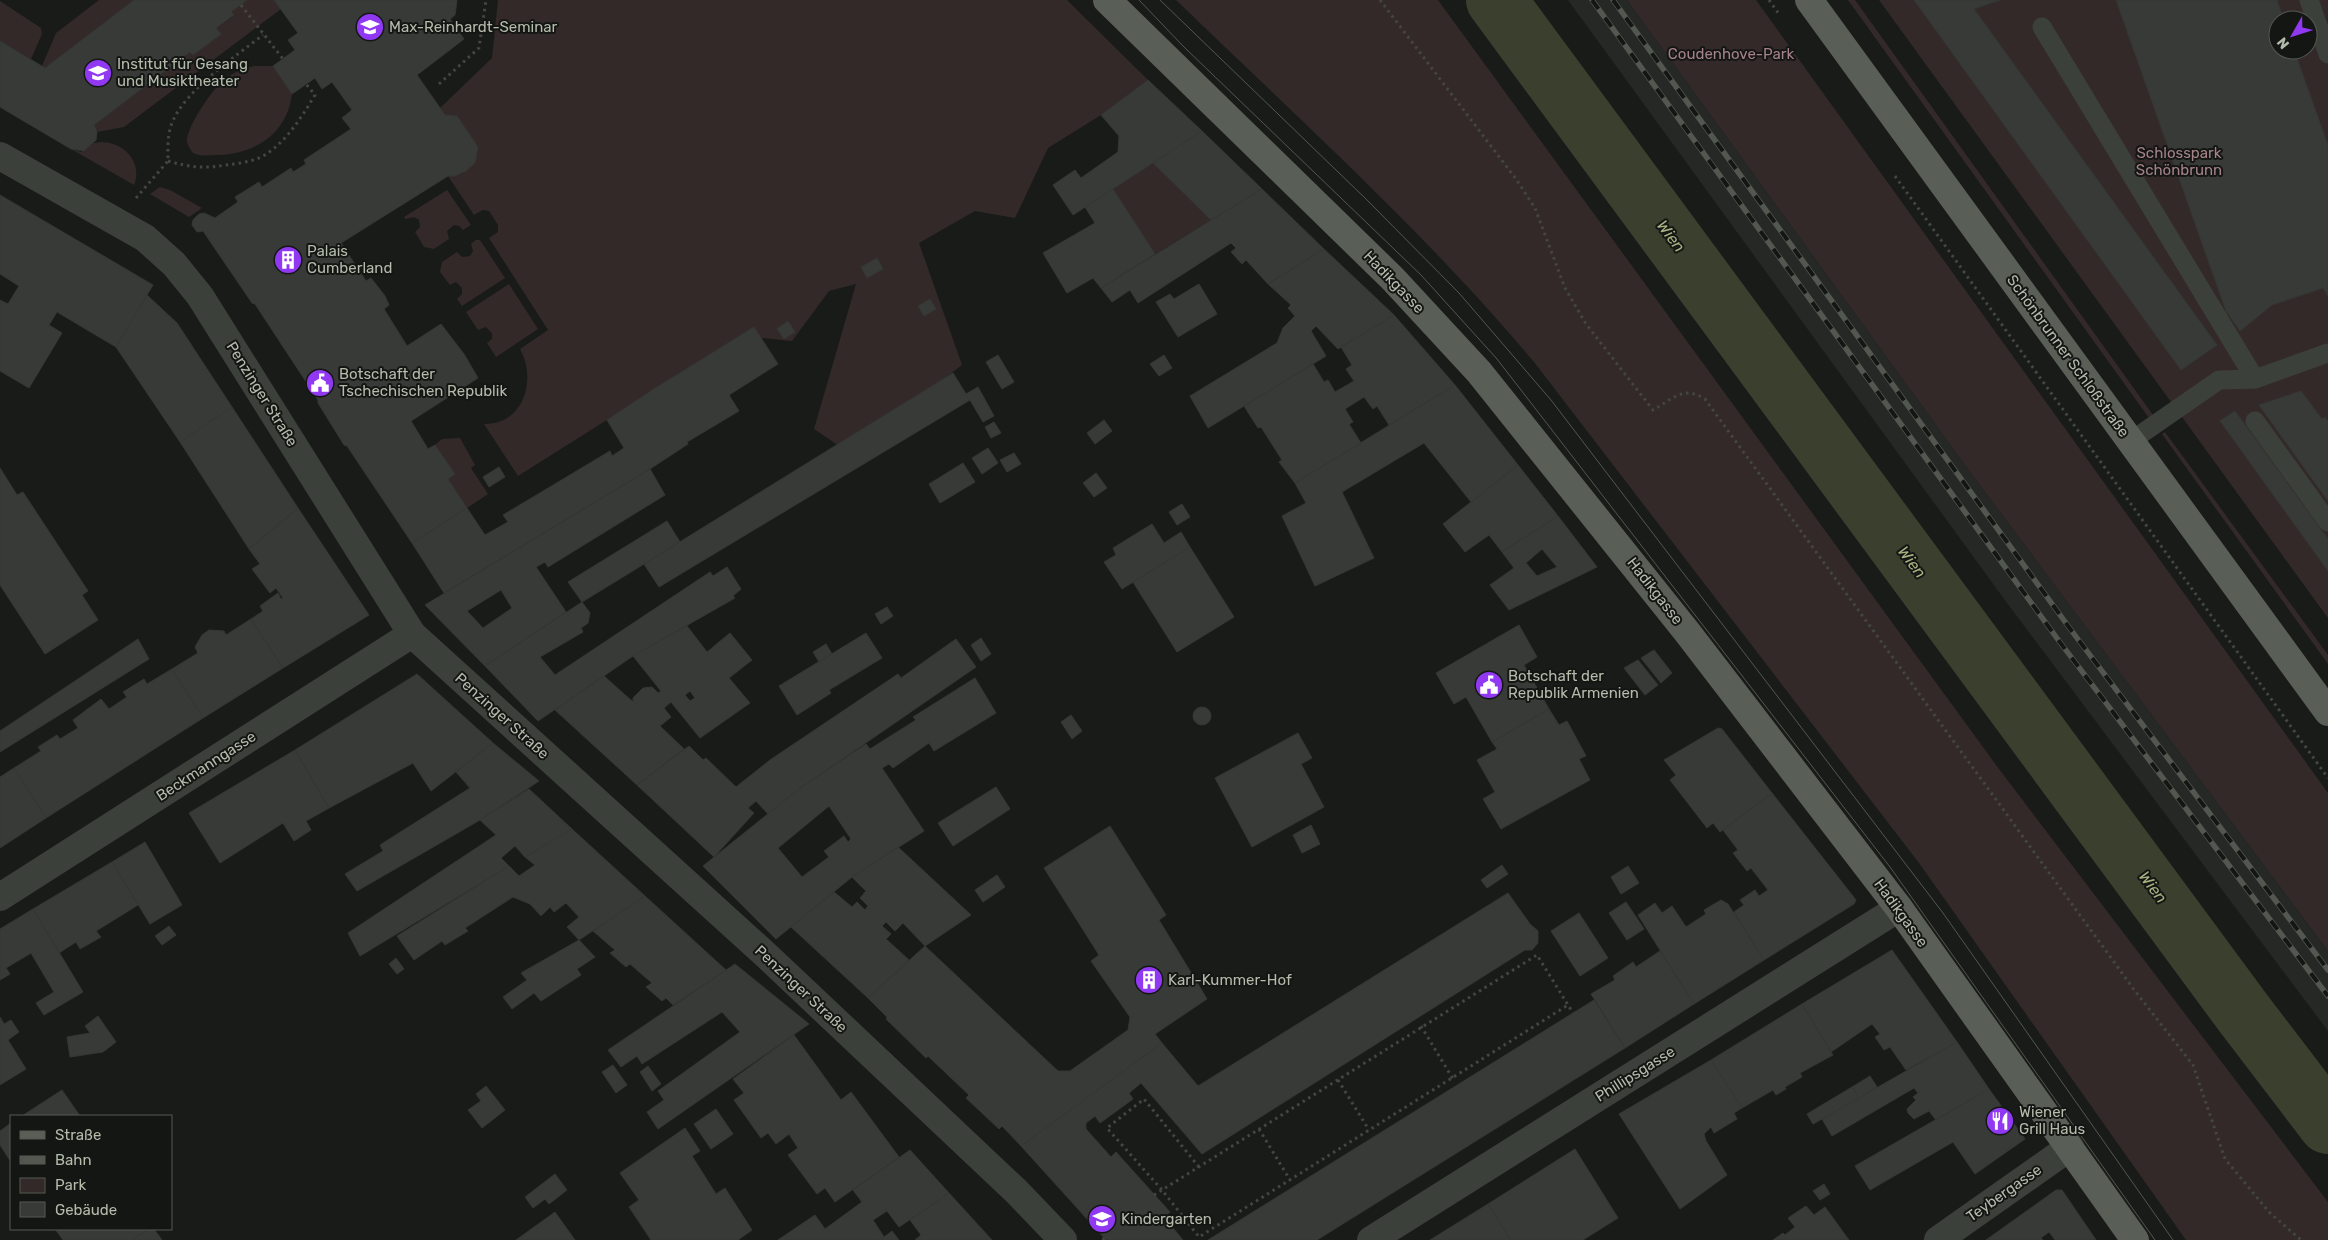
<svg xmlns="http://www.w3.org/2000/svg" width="2328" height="1240" font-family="Rubik,sans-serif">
  <rect width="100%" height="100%" fill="#191b19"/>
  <!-- built -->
  <path fill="#252825" d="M1568,0h59l346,476 355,475v80l-321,-428z"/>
  <!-- green -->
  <path fill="#332929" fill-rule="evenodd" d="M99,0h35l-89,68 -3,-2 14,-33z
    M247,0h27l7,9 -157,118 -27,5 -3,-7 96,-73 3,3 28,-21 -5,-6 18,-12 -3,-4z
    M498,0h569l81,80 -47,35 -53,33 -33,70 -40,-7 -56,32 43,122 -114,87 -34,-23 42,-145 -27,7 -37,50 -52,-5 -222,140 -34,-52c40,1 53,-45 36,-75l28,-19 -59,-92 9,-6v-7l-9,-14 -6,-1 -9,5 -26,-39c19,1 27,-12 30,-29l-21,-31 -12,-1 -5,-7 52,-50z
    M1176,0h262l561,769 329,433v38h-142l-267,-377 -385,-501c-109,-130 -236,-244 -358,-362z
    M1627,0h129l572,793v158l-355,-475z
    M1848,0h7l298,415 -4,3z
    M1879,0h449v618zM2278,20h30v30h-30z
    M0,1l41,27 1,6 -11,25 -31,-18z
    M254,66h19l19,28c-5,39 -35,59 -72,61 -9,0 -19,2 -27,-2 -3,-4 -5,-7 -6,-11 -1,-15 26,-54 38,-63 9,-7 18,-10 29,-13z
    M101,142c23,0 42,20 33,43l-63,-36 10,3 13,-9z
    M1153,163l58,57 -56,34 -42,-65z
    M160,187l10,3 32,18 -13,9 -39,-23z
    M447,190l24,35 -8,5 -4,-4 -5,-1 -7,6 2,8 -15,10 -10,-2 -9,-15 5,-5 -1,-7 -5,-3 -8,2 -2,-2z
    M476,240h4l25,38 -43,28 -5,-7 5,-5v-6l-6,-6 -6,3 -10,-13 2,-10 15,-10 5,5 8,-1 3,-5 -2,-7z
    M509,284l29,45 -42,28 -9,-14 5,-4v-6l-6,-6 -8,3 -12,-18z
    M2165,432l163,223v9l-166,-230z
    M460,438l15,27 -4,3 17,26 -21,14 -19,-29 7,-5 -20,-29 7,-6z"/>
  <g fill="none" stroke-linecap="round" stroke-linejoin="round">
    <!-- river -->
    <path stroke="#3b3f2e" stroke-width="60" d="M1496,0l748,1014 84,110"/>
  </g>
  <!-- building -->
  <path fill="#373a36" stroke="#343733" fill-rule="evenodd" d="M134,0h113l-16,12 3,3 -18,13 5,6 -28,21 -3,-3 -96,73 3,7 -1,8 -12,11 -13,-2 -71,-42v-66l45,27z
    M274,0h183l-2,15 -5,4 14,20 -47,36 28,40 12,1 21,31 -3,16 -9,8 -11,5h-7l-107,67 25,38 5,-3 14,18 4,9 -5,4 23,37 34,-22 23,30 14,24 -67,43 17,28 7,-4 20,29 -7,5 19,29 -55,35 -65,-97 -3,-1 -26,-42v-3l-63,-96 -3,-1 -49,-72 -6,1 -5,-7 1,-5 6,-6 5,-1 11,5 23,-16 -3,-5 24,-15 3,5 29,-19 2,4 13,-8 -2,-4 47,-31 -9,-11 10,-8 -20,-28 -10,7 -7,-11 -23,16 -19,-28 22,-16 -7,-10 10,-7z
    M1914,0h86l-26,9 243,336 -36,25z
    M2116,0h161l7,20h-6v30h16l34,95v151l-5,-8 -51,17 -32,26 -14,-20z
    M1148,80l54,51 -129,84 -20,-30 22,-15 6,8 37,-26 1,-16 -18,-21z
    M1202,131l60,58 -51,31 -58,-57z
    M1113,189l42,65 -54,34 -8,-10 -26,15 -24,-40 52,-30 -10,-16z
    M1262,189l62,60 -56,35 -22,-24 -4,4 -11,-12 5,-4 -5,-5 -93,60 -8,-13 -18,12 -11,-14z
    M0,195l153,90 -37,62 -59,-35 -8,13 13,8 -33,55 -29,-17v-71l8,4 11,-18 -19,-12z
    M1324,249l70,66 -56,34 -22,-23 -5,5 15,25 -118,72 -18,-32 87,-53 6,-15 12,-12 -7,-8 3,-3 -23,-21z
    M877,258l6,11 -16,9 -6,-11z
    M1199,284l18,30 -39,23 -22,-35 14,-8 4,5z
    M147,295l30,28 55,84 -52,35 -64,-95z
    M930,299l6,10 -12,7 -6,-10z
    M1394,315l61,70 -66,40 -12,-19 -4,3 -9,-12 -19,12 8,13 -4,2 12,19 -66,40 -16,-21 3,-2 -21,-33 -3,1 -14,-22 69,-42 11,18 4,-2 7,12 19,-11 -8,-12 6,-4 -11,-18z
    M788,321l7,11 -11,7 -7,-10z
    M754,327l24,37 -49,31 10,16 -52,31 1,2 -38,25 -206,124 -32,-50 55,-35 18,27 23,-13 -5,-7 107,-64 2,5 12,-8 -17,-28 47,-31z
    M998,355l16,27 -12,7 -16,-27z
    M1164,355l8,13 -13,8 -9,-12z
    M953,373l13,21 12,-7 16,29 -11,6 -13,-22 -311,187 -15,-23z
    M1455,385l63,80 -47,37 -47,-59 -82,49 32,66 -59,28 -33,-70 24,-13 -11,-20z
    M2301,391l21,28 3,-2 3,4v80l-69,-96z
    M232,407l66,101 -49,41 -69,-107z
    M2235,411l93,128v32l-108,-150z
    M1104,420l8,11 -17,13 -8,-11z
    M994,422l7,11 -10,5 -6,-11z
    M988,448l10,15 -16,11 -10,-16z
    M1014,453l7,11 -14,8 -7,-12z
    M963,463l12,19 -35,21 -11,-19z
    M1518,465l40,51 -56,36 -13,-17 -24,17 -22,-28z
    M499,467l6,10 -16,10 -6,-10z
    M0,468l17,27 6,-3 65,99 -6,4 16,25 -53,34 -45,-69z
    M650,469l15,26 -117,72 -3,-5 -9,5 30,45 -81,54 -60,-61zM501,590l11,18 -29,20 -16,-17z
    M1096,473l11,15 -13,9 -11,-14z
    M1182,504l8,13 -13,8 -8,-13z
    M298,508l71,107 -86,53 -32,-49 12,-8 -3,-5 18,-13 3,6 2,-1 -7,-10 -6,5 -18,-24 8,-5 -11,-15z
    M1558,516l39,51 -88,43 -19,-25 24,-17 -12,-16zM1542,549l15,18 -20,9 -11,-13z
    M667,521l13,21 -98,60 -14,-20z
    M1152,524l12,19 17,-11 9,15 -68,42 -18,-27 12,-7 -3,-7z
    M1190,547l44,70 -57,35 -44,-70z
    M727,567l14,22 -8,7 2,2 -102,58 -95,65 -53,-55 97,-64 8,11 -2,10 -7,5 2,4 -43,25 15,18 155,-103 3,4z
    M887,607l6,9 -12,8 -6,-10z
    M251,619l32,49 -80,50 -31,-49 26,-16 -3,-6 7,-12 7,-5 15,1 2,4z
    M1519,625l18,32 -13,8 25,44 -57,33 -26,-45 -12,7 -18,-31z
    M687,626l20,26 23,-19 22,27 -23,18 21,25 -50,35 -29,-36 -7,6 7,9 -11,9 24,23 -47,36 -82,-75 49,-34 29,26v-4l10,-10 9,-1 6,6 3,-2 -28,-35zM690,691l5,7 -5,3 -5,-6z
    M866,633l16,25 -53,32 2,3 -34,22 -18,-29z
    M981,638l10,16 -10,7 -10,-16z
    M138,639l11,20 -149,93v-21z
    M956,639l20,28 -177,122 -31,25 -12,-13 -8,7 6,5 -40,44 -77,-72 52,-39 14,14 3,-2 30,29 34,-27 128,-86 3,4z
    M826,644l6,10 -13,8 -6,-10z
    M1654,650l18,23 -11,10 -20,-25z
    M1638,660l20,25 -13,10 -21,-27z
    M172,669l31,49 -157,100 -32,-50 27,-17 -3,-4 19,-12 3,4 18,-11 -5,-8 28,-21 8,10 18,-12 -4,-5 21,-13 3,5z
    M417,674l76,69 -62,48 -18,-28 -84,45 -34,-58z
    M975,678l21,35 -62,38 -5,-8 -36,25 -4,-4 -7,4 42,63 -72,46 -76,62 -73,-73 96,-77 67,-45 4,5 46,-29 -3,-3zM829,806l22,33 -3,3 -4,-6 -20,15 5,6 -27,20 -24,-29z
    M1193 716a9 9 0 1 1 18 0a9 9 0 1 1-18 0Z
    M1549,709l10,16 8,-4 19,35 -7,3 11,21 -89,49 -18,-30 12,-7 -18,-32 20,-11 -5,-7z
    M1071,715l11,16 -10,8 -11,-17z
    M1718,728l4,1 50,64 -52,39 -7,-9 -6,5 -37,-48 6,-5 -12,-15z
    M1298,733l14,25 -11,6 23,43 -72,40 -37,-69z
    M493,743l46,38 -59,39 -123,71 -12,-17 38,-23 -3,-6 90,-57 -14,-16z
    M295,750l34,58 -23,13 5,9 -17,11 -11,-18 -63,40 -31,-50z
    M14,768l32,50 -46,30v-71z
    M996,787l14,22 -57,37 -15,-23z
    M529,789l43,40 -47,28 -10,-11 -14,12 8,8 -149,90 -12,-23 148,-98 -16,-15z
    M1772,793l84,107 -2,4 -90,56 -30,-48 10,-7 -4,-5 15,-10 4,6 9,-6 -17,-22 -4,3 -14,-18 5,-3 -15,-20z
    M1311,825l9,19 -18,9 -9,-18z
    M1110,826l56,89 -7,5 48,79 -52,35 7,9 -141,103 -19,-20 -3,3 -33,-31 3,-3 -41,-39 -2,2 -40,-39 1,-2 -19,-19 57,-52 133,125h12l58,-41 2,-13 -39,-56 8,-6 -55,-87z
    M572,829l73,67 -66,44 -12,-13 12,-10 -13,-14 -12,9 -4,-5 -9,9 -11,-12 -17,-7 -48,31 3,3 -23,14 -3,-4 -28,19 -17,-24 112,-70 10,10 16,-11 -10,-8z
    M145,842l37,63 -32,19 -38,-62z
    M898,847l73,68 -46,31 -22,-23 -8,8 -9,-9 -4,4 9,8 -5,5 23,21 -41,38 -77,-71 43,-35 18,15 5,-5 8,8 3,-4 -8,-8 6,-7 -14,-14z
    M112,862l26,43 -42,26 5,6 -21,12 -4,-7 -17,11 -26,-44z
    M1502,865l6,9 -21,14 -6,-8z
    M1628,866l11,17 -18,11 -10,-17z
    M997,875l8,12 -22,15 -8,-12z
    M1508,893l22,31 8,7v12l-6,7h-7l-323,204 -61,-71 -12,10 4,6 -33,24 -5,-7 -9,7v6l25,28 5,-5 54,60 -6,5 19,23h-77l-85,-94 141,-103 36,43z
    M645,896l81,74 -53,35 -7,-7 -4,3 -16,-14 6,-4 -22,-19 -4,3 -16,-14 5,-3 -22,-19z
    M1721,900l7,4 36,56 -70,44 -56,-89 17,-12 7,10 10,-7 14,21 20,-13 -2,-4z
    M1626,902l18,27 -17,11 -18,-27z
    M33,909l50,83 -39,23 -8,-12 18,-11 -23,-39 -25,15 4,6 -10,6v-51z
    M1579,913l29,45 -28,18 -29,-45z
    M169,926l7,9 -14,10 -7,-9z
    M579,940l16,17 -18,12 4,6 -40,26 -7,-8 -22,16 -9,-12 24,-17 -6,-7z
    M1892,950l65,92 -51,28 -16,-23 -6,3 -9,-13 5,-3 -8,-10 -41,28 -29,-48z
    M1660,951l34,53 -69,44 -34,-54 24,-14 -2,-4 20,-14 3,5z
    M396,958l8,11 -7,5 -8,-10z
    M735,964l74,60 -151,105 -11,-17 17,-12 -6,-9 82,-59 -18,-20 -80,52 -5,-8 -16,11 -13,-17z
    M1594,1000l31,48 -308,192h-109z
    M1802,1004l31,51 -33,18 2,4 -17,10 1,2 -10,6 -3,-5 -31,18 -31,-48z
    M98,1016l18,26 -13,10 -33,5 -3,-20 23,-4 -5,-7z
    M0,1017l4,7 7,-4 8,12 -11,8 18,29 -26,16z
    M794,1035l47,65 10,-8 48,65 -64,45 -10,-14 -8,6 -29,-39 10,-7 -9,-14 -13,10 -8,-11 -7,5 -27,-38 10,-7 -11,-14z
    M1957,1042l32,47 -53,31 -7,-9 -15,8 -6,-6 -1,-4 9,-9 -3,-3 5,-4 -4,-5 -82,48 -10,-17z
    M1711,1060l31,48 -8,5 3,6 -23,14 -3,-6 -7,7 2,7 21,34 -47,34 -61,-95z
    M613,1065l14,20 -11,8 -14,-21z
    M648,1066l13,18 -9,7 -12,-19z
    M1870,1076l7,11 -18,11 -7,-11z
    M486,1086l19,24 -23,18 -14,-18 13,-9 -5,-7z
    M1852,1087l7,11 -46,26 -6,-10z
    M1989,1089l36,50 -50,35 -22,-32 -83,48 -15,-24z
    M62,1090l18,26h-58z
    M716,1109l17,25 -22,15 -17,-25z
    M11,1123v39l-11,-17v-14z
    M685,1128l15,23 -8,5 24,38 9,-6 27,42 -14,10h-87l-22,-33 10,-7 -19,-27z
    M1575,1149l43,69 -35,22h-72l-23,-36z
    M910,1150l39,43 -50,34 -12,-16 -14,9 11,17 -5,3h-101l37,-25 10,14 37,-27 -9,-12z
    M555,1174l12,16 -18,14 -4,-5 -12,9 -8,-11z
    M1824,1184l6,10 -10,6 -7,-9z
    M2056,1190h6l34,50h-41l-6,-8 -8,6 2,2h-57z
    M949,1193l43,47h-77l6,-5 -11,-15z
    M1488,1204l23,36h-81z
    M1806,1206l8,9 11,-8 24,33h-76l10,-7 2,2 10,-8 -7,-9z
    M555,1212l20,28h-59z
    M55,1229h94l-17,11h-69z
    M149,1229h5l8,11h-30z
    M892,1231l7,9h-20l5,-3z"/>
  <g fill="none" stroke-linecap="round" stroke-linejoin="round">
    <!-- path -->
    <path stroke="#434740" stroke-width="3" stroke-dasharray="2.5 4" stroke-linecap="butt" d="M1380,0l136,179 19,29 30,80 21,36 67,86c20,-11 30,-25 52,-11l430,592 58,74 32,94 44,53 32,28
      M1769,0l10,14
      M241,5l42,54
      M439,84l40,-36 7,-48
      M168,161c20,6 37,8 57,4 11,-1 24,-3 34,-7 25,-12 42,-40 56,-63l-9,-11
      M1895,176l433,602
      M136,198l32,-37c0,-12 -1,-26 4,-38 13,-33 64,-67 91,-88
      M1421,1026l32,53
      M1338,1080l31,50
      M1259,1129l31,51
      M1199,1167l-55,-68 -37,29 55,62 37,47 369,-232
      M1154,1195l383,-240 36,58
      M1103,1240l1,-2"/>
    <!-- service -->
    <path stroke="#3c403a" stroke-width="19" d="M2309,0l19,54
      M2042,27l213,352
      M2255,421l73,101
      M2131,441l88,-61 36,-1 73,-26"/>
    <!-- minor -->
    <path stroke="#3c403a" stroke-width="28" d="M0,897l412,-263
      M1371,1240l528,-332
      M1938,1240l132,-93"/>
    <!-- tertiary -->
    <path stroke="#3c403a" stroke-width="28" d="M0,156l145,82 29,26 26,32 212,338 355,322 249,235 47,49"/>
    <!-- primary -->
    <path stroke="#595f56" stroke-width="28" d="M1107,0l286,279 86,93 208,260 212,276 236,332
      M1809,0l519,712"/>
    <!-- tram -->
    <path stroke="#52574f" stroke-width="1" d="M1139,0l45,47 237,228 76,84 393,508 265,373
      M1160,0l206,199 93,94 92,107 392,513 230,327"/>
    <defs>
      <path id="rail" d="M1592,0l467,641 269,355
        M1613,0l458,630 257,340"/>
    </defs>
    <!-- rail casing -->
    <use href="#rail" stroke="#52574f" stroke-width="5.5"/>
    <!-- rail -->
    <use href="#rail" stroke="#141614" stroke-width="4" stroke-dasharray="11" stroke-linecap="butt"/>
  </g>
  <!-- icons -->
  <defs>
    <symbol id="university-disc" viewBox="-11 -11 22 22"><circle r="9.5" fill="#9139f2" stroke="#141614"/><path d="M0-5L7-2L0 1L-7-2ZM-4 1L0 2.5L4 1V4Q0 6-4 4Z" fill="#fff"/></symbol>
    <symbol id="building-disc" viewBox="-11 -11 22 22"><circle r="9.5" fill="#9139f2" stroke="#141614"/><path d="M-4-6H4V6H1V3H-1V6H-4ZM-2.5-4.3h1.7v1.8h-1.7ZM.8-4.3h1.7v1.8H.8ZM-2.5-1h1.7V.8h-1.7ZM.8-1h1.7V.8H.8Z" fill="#fff"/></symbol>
    <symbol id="civic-disc" viewBox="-11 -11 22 22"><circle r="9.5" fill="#9139f2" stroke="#141614"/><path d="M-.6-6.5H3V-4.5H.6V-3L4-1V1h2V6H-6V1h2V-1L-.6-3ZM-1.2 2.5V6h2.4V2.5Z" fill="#fff"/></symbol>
    <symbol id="restaurant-disc" viewBox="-11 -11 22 22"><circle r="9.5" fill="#9139f2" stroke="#141614"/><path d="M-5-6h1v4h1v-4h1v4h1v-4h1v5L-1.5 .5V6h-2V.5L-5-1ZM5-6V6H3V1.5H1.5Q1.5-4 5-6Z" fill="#fff"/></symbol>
    <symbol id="school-disc" viewBox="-11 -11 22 22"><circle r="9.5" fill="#9139f2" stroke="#141614"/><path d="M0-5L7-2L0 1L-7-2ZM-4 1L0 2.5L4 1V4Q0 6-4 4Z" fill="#fff"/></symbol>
  </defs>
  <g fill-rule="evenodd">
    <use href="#university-disc" x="354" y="11" width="32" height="32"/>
    <use href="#university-disc" x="82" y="57" width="32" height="32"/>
    <use href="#building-disc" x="272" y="244" width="32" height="32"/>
    <use href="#civic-disc" x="304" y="367" width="32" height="32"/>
    <use href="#civic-disc" x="1473" y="669" width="32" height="32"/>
    <use href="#building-disc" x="1133" y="964" width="32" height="32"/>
    <use href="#restaurant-disc" x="1984" y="1105" width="32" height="32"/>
    <use href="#school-disc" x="1086" y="1203" width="32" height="32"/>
  </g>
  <g text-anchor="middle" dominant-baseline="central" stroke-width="4" stroke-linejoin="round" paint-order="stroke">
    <!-- poi labels -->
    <g font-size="15" fill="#b3bbab" stroke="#141614" text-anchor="start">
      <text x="389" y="27">Max-Reinhardt-Seminar</text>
      <text x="117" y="64">Institut für Gesang<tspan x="117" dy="17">und Musiktheater</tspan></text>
      <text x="307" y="251">Palais<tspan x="307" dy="17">Cumberland</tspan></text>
      <text x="339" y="374">Botschaft der<tspan x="339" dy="17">Tschechischen Republik</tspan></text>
      <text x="1508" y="676">Botschaft der<tspan x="1508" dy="17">Republik Armenien</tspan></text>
      <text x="1168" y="980">Karl-Kummer-Hof</text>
      <text x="2019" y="1112">Wiener<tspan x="2019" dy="17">Grill Haus</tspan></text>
      <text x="1121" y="1219">Kindergarten</text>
    </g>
    <!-- park labels -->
    <g font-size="15" fill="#a58287" stroke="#141614">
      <text x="1731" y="54">Coudenhove-Park</text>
      <text x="2179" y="153">Schlosspark<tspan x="2179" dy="17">Schönbrunn</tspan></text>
    </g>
    <!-- street labels -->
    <g font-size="15" fill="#b3bbab" stroke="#141614">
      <text transform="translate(1394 282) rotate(46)">Hadikgasse</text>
      <text transform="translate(2068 356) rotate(54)">Schönbrunner Schloßstraße</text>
      <text transform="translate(262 394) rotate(58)">Penzinger Straße</text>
      <text transform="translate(1655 591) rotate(52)">Hadikgasse</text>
      <text transform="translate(502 716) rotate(42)">Penzinger Straße</text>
      <text transform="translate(206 766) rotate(-33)">Beckmanngasse</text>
      <text transform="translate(1901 913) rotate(54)">Hadikgasse</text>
      <text transform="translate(801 989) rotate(43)">Penzinger Straße</text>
      <text transform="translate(1635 1074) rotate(-32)">Phillipsgasse</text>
      <text transform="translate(2004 1193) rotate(-35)">Teybergasse</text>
    </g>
    <!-- water labels -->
    <g font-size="16" font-style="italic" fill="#a7b583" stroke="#141614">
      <text transform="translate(1671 236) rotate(53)">Wien</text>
      <text transform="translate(1912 562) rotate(53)">Wien</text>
      <text transform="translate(2153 887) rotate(53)">Wien</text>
    </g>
  </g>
  <!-- legend -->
  <rect x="10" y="1115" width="162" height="115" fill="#141614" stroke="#545850"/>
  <rect x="20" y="1131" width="25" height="8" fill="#595f56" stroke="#545850"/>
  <text x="55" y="1140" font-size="15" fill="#b3bbab">Straße</text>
  <rect x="20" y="1156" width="25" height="8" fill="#52574f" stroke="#545850"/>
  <text x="55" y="1165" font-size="15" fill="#b3bbab">Bahn</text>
  <rect x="20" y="1178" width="25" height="15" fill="#332929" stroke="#545850"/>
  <text x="55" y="1190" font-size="15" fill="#b3bbab">Park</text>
  <rect x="20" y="1202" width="25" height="15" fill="#373a36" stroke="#545850"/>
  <text x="55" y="1215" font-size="15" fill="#b3bbab">Gebäude</text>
  <!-- north arrow -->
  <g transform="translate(2293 35) rotate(231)"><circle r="24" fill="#141614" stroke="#545850"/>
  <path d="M0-4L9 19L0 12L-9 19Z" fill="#9139f2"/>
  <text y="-8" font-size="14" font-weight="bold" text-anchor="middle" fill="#b3bbab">N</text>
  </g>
</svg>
